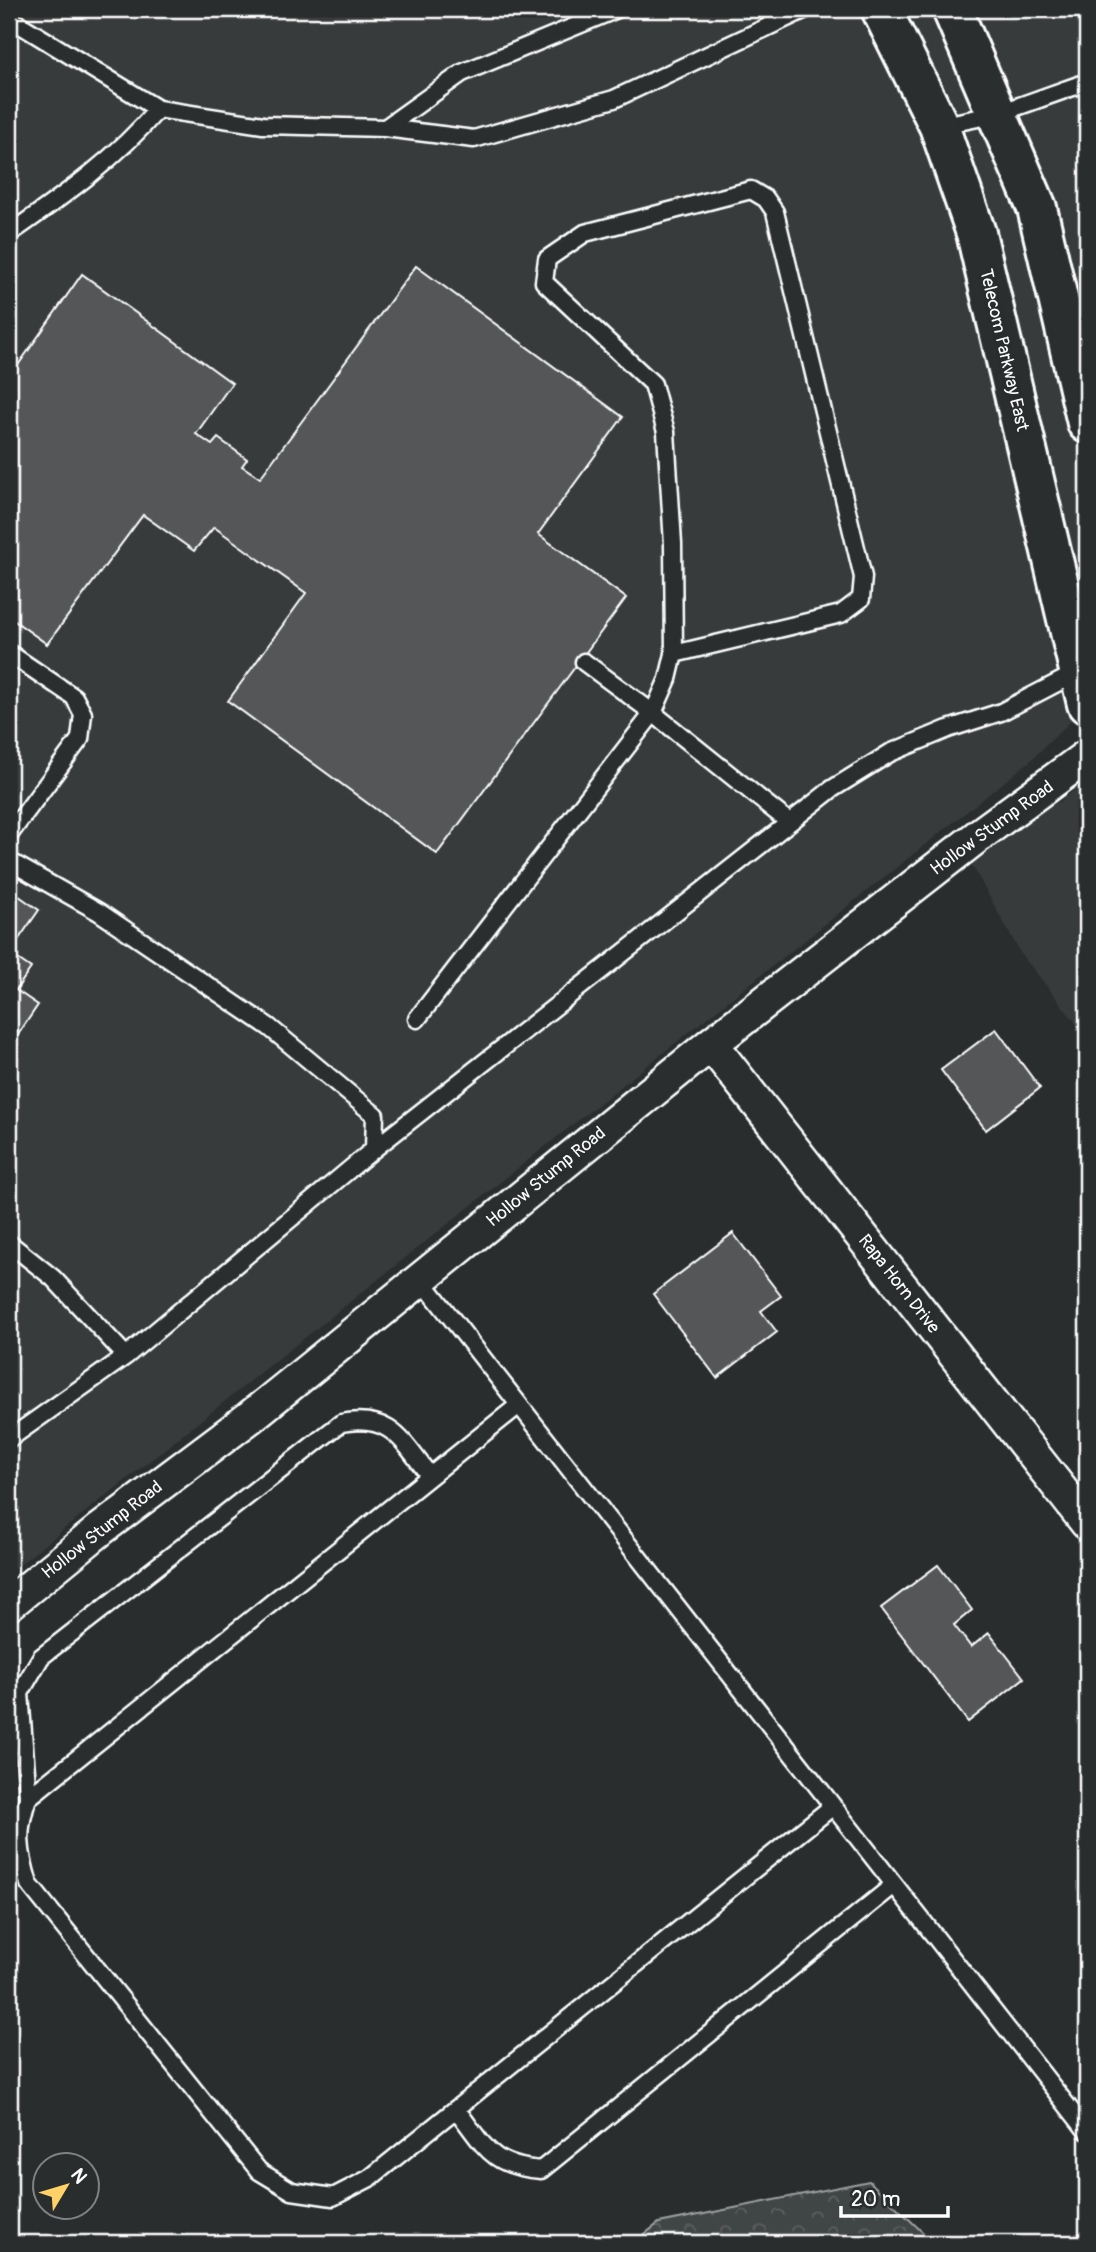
<svg xmlns="http://www.w3.org/2000/svg" width="1096" height="2252" font-family="Pangolin,sans-serif">
  <defs>
    <pattern id="forest-crowns" width="20" height="18" patternUnits="userSpaceOnUse" patternTransform="scale(1.75)"><rect width="20" height="18" fill="#414445"/><path d="M2 6a3 3 0 1 1 6 0M12 15a3 3 0 1 1 6 0" fill="none" stroke="#5e6061"/></pattern>
  </defs>
  <rect width="100%" height="100%" fill="#2a2d2e"/>
  <filter id="ink" filterUnits="userSpaceOnUse"><feTurbulence type="fractalNoise" baseFrequency=".0143" numOctaves="2"/><feDisplacementMap in="SourceGraphic" scale="14" xChannelSelector="R" yChannelSelector="G"/><feConvolveMatrix kernelMatrix="1 2 1 2 8 2 1 2 1" color-interpolation-filters="sRGB"/></filter>
  <g filter="url(#ink)">
    <!-- built -->
    <path fill="#373a3b" d="M9,9h1078v696l-58,57 -1020,811z
      M1036,776l22,27 24,-19 5,30v223l-66,-83 -52,-94z"/>
    <!-- forest -->
    <path fill="url(#forest-crowns)" stroke="#a0a2a2" stroke-width="2" d="M869,2181l65,62h-301l26,-20z"/>
    <!-- building -->
    <path fill="#555758" stroke="#fff" stroke-width="2" d="M416,266l207,151 -85,117 88,64 -189,256 -209,-153 78,-108 -92,-66 -20,24 -51,-36 -96,129 -38,-27v-239l73,-104 150,109 -36,51 16,11 6,-7 29,21 -5,7 18,12z
      M9,889l30,21 -30,43z
      M9,953l22,15 -15,22 22,15 -29,43z
      M996,1029l44,59 -54,42 -45,-60z
      M733,1233l48,63 -20,15 16,21 -60,46 -64,-84z
      M938,1565l34,45 -18,15 17,22 18,-14 35,45 -56,44 -87,-114z"/>
    <g fill="none" stroke-linecap="round" stroke-linejoin="round">
      <defs>
        <path id="lane" d="M9,18l149,91 105,16 122,3 89,11 140,-40 192,-90
          M939,126l58,-12 90,-32
          M385,128l77,-55 155,-64
          M9,234c54,-38 106,-74 149,-125
          M9,653l65,44 9,17 -3,25 -71,96
          M584,662l69,51 15,-34 6,-25 -1,-110 -7,-112 -13,-48 -109,-102 3,-23 38,-26 166,-43 15,9 9,13 88,365 -2,22 -20,15 -167,40
          M9,861l90,51 170,115 106,88 -1,34
          M417,1019l236,-306 136,109
          M9,1243l44,35 73,78
          M420,1278l667,853
          M519,1405l-491,393c-12,34 -9,53 1,86l230,287 33,20 41,6 37,-19 463,-372
          M9,1439l117,-83 248,-207 458,-360 58,-36 58,-24 53,-17 79,-41
          M28,1798l-8,-105 21,-36 300,-234c51,-9 61,18 89,53
          M456,2109c29,37 34,57 85,61l353,-285"/>
        <path id="street" d="M711,1044l376,479
          M9,1604l92,-75 148,-111 462,-374 267,-208 109,-80"/>
        <path id="secondary" d="M881,9l58,117 37,107 111,471
          M952,9l85,199 50,215"/>
      </defs>
      <!-- lane casing -->
      <use href="#lane" stroke="#fff" stroke-width="21"/>
      <!-- street casing -->
      <use href="#street" stroke="#fff" stroke-width="37"/>
      <!-- secondary casing -->
      <use href="#secondary" stroke="#fff" stroke-width="44"/>
      <!-- lane -->
      <use href="#lane" stroke="#2a2d2e" stroke-width="16"/>
      <!-- street -->
      <use href="#street" stroke="#2a2d2e" stroke-width="32"/>
      <!-- secondary -->
      <use href="#secondary" stroke="#2a2d2e" stroke-width="38"/>
    </g>
  </g>
  <g text-anchor="middle" dominant-baseline="central" stroke-width="7" stroke-linejoin="round" paint-order="stroke">
    <!-- street labels -->
    <g font-size="18" fill="#fff" stroke="#2a2d2e">
      <text transform="translate(1004 350) rotate(77)">Telecom Parkway East</text>
      <text transform="translate(992 828) rotate(-36)">Hollow Stump Road</text>
      <text transform="translate(546 1177) rotate(-39)">Hollow Stump Road</text>
      <text transform="translate(899 1284) rotate(52)">Rapa Horn Drive</text>
      <text transform="translate(102 1530) rotate(-38)">Hollow Stump Road</text>
    </g>
  </g>
  <!-- margin -->
  <rect width="1096" height="2252" fill="none" stroke="#2a2d2e" stroke-width="35"/>
  <rect x="18" y="18" width="1061" height="2217" fill="none" stroke="#fff" stroke-width="2.5" filter="url(#ink)"/>
  <!-- north arrow -->
  <g transform="translate(66 2186) rotate(52)"><circle r="33" fill="#2a2d2e" stroke="#7f8182" stroke-width="2"/>
  <path d="M0-5L12 26L0 18L-12 26Z" fill="#ffd166"/>
  <text y="-10" font-size="19" font-weight="bold" text-anchor="middle" fill="#ffffff">N</text>
  </g>
  <!-- scale -->
  <path d="M841 2206v10h107v-10" fill="none" stroke="#ffffff" stroke-width="3.5"/>
  <text x="851" y="2206" font-size="21" fill="#ffffff" stroke="#2a2d2e" stroke-width="5" paint-order="stroke">20 m</text>
</svg>
